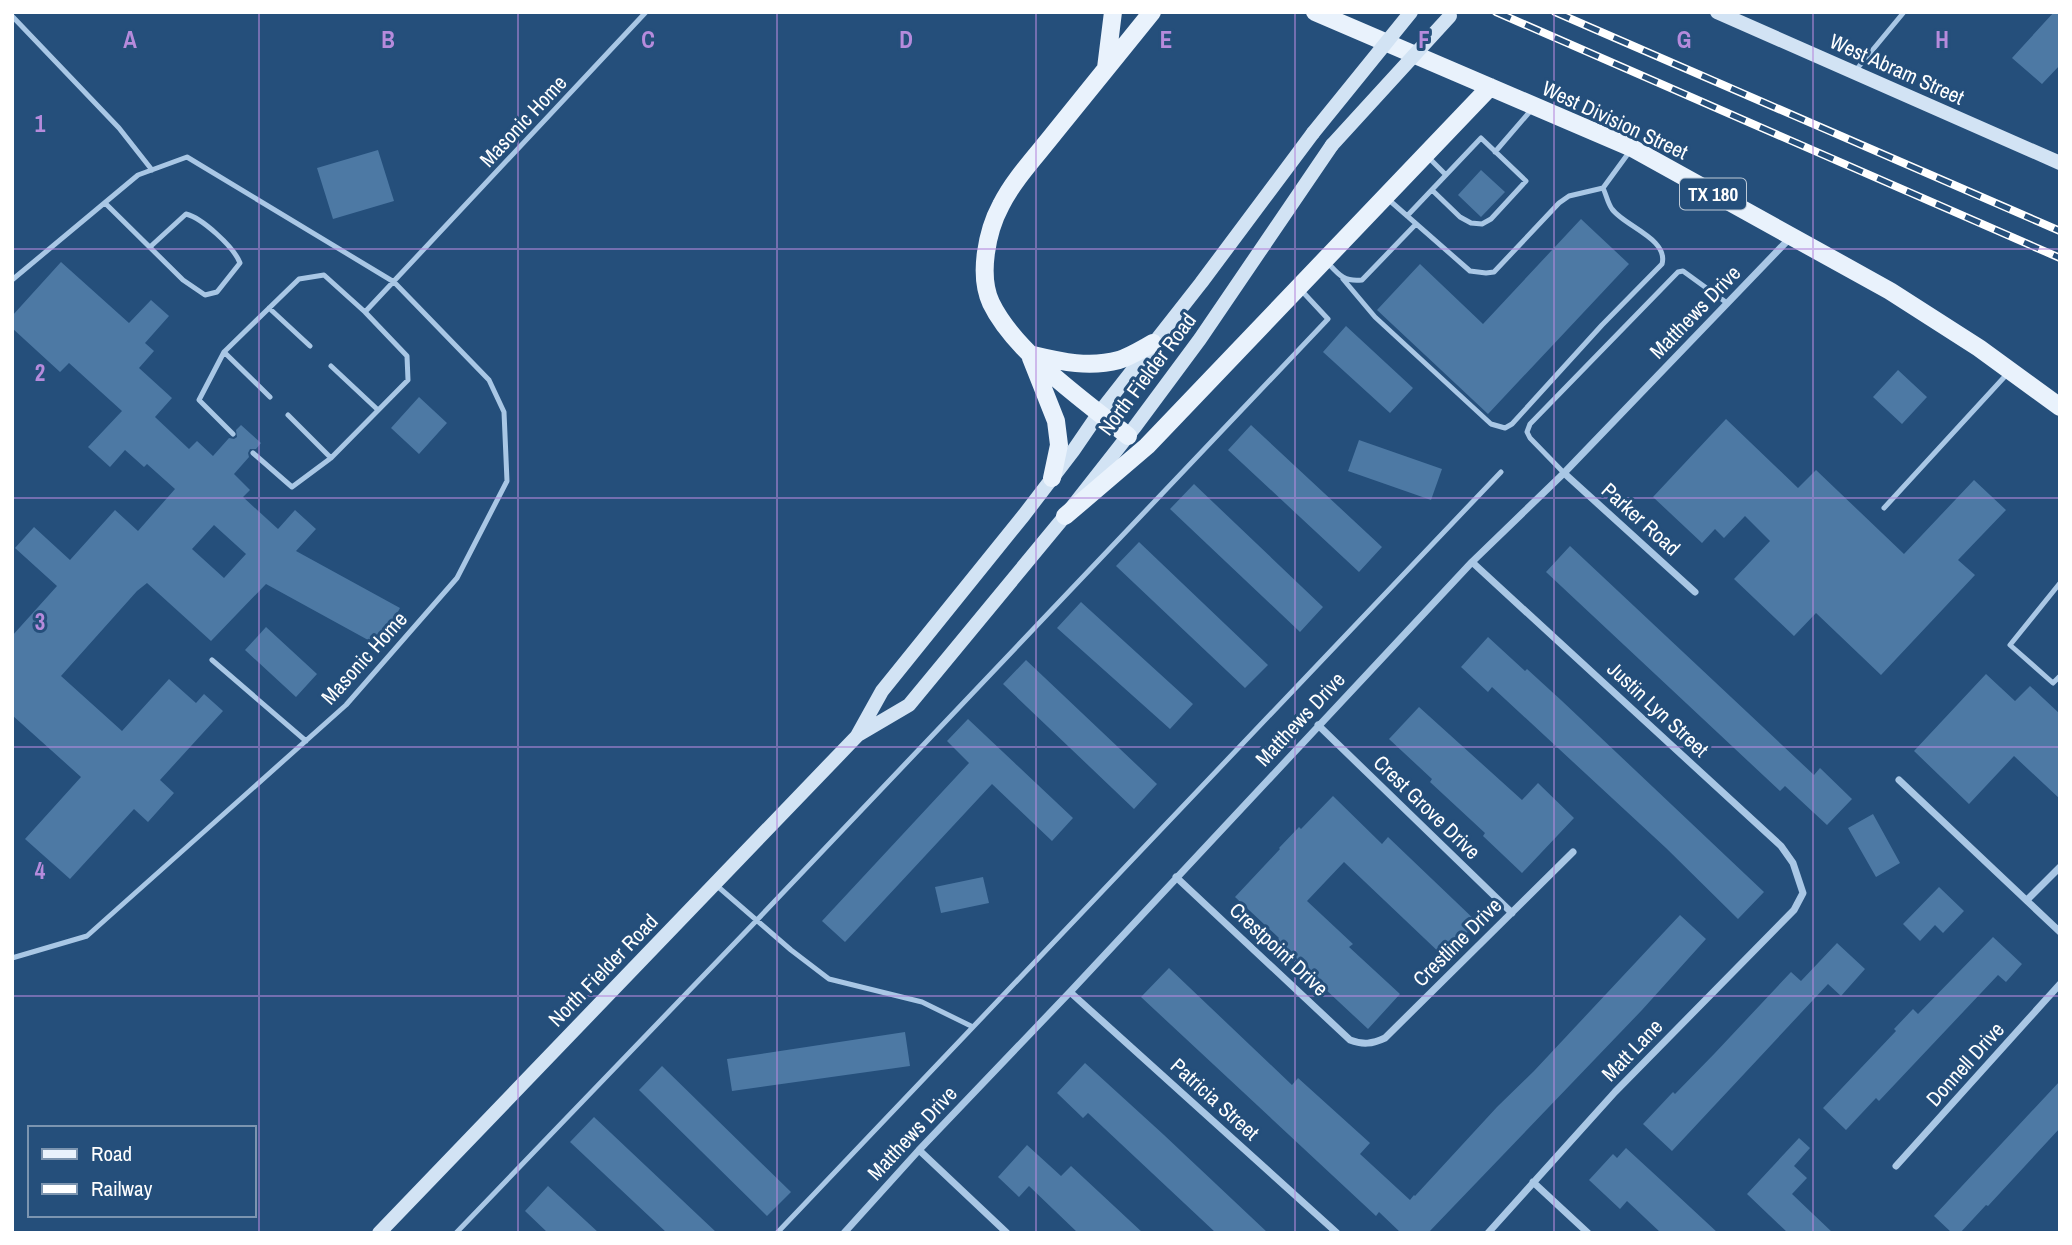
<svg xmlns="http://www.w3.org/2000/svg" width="2072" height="1245" font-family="'Archivo Narrow',sans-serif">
  <rect width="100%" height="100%" fill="#254f7b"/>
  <!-- building -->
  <path fill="#4d79a4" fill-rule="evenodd" d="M2054,12h6v53l-18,19 -30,-26z
    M378,150l16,51 -61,18 -16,-51z
    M1481,170l24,22 -24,25 -23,-22z
    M1581,219l48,45 -141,150 -111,-104 43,-46 63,60z
    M61,262l68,61 22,-23 18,16 -24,27 9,8 -15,17 33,30 -17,19 34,32 8,-8 16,15 16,-18 5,1 3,-2 -1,-7 5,-5 20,18 -5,6h-6l-2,4 1,4 -15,17 16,16 -7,7 35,32 17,-19 21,19 -20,22 104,57 -21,38 -113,-62 -55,57 -64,-58 -10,8 -76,85 61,55 47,-52 27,24 8,-9 19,17 -63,69 14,13 -26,29 -14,-13 -64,70 -45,-40 56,-62 -69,-62v-79l45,-50 -42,-38 19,-21 36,33 45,-50 23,21 37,-42 -28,-25 -3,3 -19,-17 -15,17 -22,-20 34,-36 -53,-48 -9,9 -48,-44v-12zM214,525l32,29 -22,24 -32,-29z
    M1346,326l67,62 -23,25 -67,-61z
    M1898,370l29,27 -25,27 -29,-27z
    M419,397l28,26 -28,31 -28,-26z
    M1726,419l72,69 18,-18 88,84 70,-74 32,30 -48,50 17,15 -94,100 -65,-62 -22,23 -60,-57 36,-38 -25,-25 -21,22 -9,-9 -13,14 -49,-46z
    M1251,425l131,122 -23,25 -131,-122z
    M1359,440l83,29 -11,31 -83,-29z
    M1194,484l129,123 -23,25 -130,-123z
    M1139,542l129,123 -23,23 -129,-122z
    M1570,546l244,229 6,-7 32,31 -25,26 -42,-39 -5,5 -234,-219z
    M1081,602l112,102 -23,25 -113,-101z
    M266,627l51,47 -21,23 -51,-47z
    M1488,637l37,34 2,-2 35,32 202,191 -26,27 -72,-71 -174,-161 -4,5 -27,-25z
    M1026,660l131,124 -23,25 -131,-125z
    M1986,674l29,27 15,-15 30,28v85l-46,-43 -45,48 -55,-53z
    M1419,707l103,93 16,-17 36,35 -52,55 -39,-37 2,-3 -55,-51 2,-3 -43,-40z
    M968,719l105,99 -21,23 -60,-57 -147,158 -23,-21 147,-158 -22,-22z
    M1333,796l49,48 6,-7 89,85 -33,35 -100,-95 -37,39 46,43 -4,3 51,47 -32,35 -44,-41 2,-2 -49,-46 2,-2 -44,-41 45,-48 -1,-1 20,-21 2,2z
    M1873,814l27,49 -24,14 -28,-49z
    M983,877l6,26 -48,10 -6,-26z
    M1939,887l25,24 -21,22 -8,-8 -15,16 -17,-17z
    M1680,915l26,24 -64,71 -214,223h-27l-22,-21 -3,4 -235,-219 28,-29 123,117 6,-7 72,65 -10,11 50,46 4,-5 1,1 82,-89 37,-36z
    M1993,937l29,27 -16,18 -8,-7 -119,126 -3,-3 -30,32 -23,-22 73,-77 -2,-2 19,-20 5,5z
    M1837,943l28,26 -24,27 -13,-12 -156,167 -29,-27 30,-32 2,2 40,-41 76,-81 10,9z
    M905,1032l5,34 -178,25 -5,-32z
    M1085,1063l79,72 104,98h-52l-128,-120 -5,5 -26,-25z
    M662,1066l129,126 -24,24 -128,-126z
    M2060,1081v47l-72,78 -2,-1 -26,28h-8l-18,-17z
    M594,1117l123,116h-50l-97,-91z
    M1799,1138l11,10 -16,18 13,12 -15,16 41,39h-45l-41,-39z
    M1027,1145l34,31 10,-10 72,67h-65l-49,-47 -10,11 -21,-20z
    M1626,1148l37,34 55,51h-57l-34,-32 -7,8 -31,-29 24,-26 4,4z
    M548,1186l51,47h-51l-23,-22z"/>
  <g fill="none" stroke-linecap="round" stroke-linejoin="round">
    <!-- lane -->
    <path stroke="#a9c7e5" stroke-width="5" d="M12,16l107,112 33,42
      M1856,70l48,-58
      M1495,152l37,-43
      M1429,158l17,17
      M1389,200l81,71 16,2 8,-1 65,-69 10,-7 34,-8 27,-37
      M105,203l78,77 22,15 12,-3 23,-29c-6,-16 -38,-45 -54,-49l-36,33
      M1407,216c25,-26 49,-52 74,-78l45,43 -35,38 -9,5 -11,-1 -11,-6 -28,-27
      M1328,263c11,12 16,19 34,17l54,-56
      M1343,279l32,38 116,107 14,4 7,-4 90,-99 60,-61c7,-25 -38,-38 -50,-55 -4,-5 -6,-15 -9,-21
      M12,280l126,-105 49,-18 207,125 95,98 15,32 3,69 -50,97 -111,127 -259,231 -75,22
      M269,308l41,38
      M365,312l281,-300
      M224,352l-25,48 34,34
      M331,366l47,44
      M270,397l-46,-45 75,-73 25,-4 41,37 42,44 1,24 -77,78 -43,-43
      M253,453l39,34 39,-29
      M1564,473l-34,-35 -3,-6 3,-8 148,-152 5,-1 44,32
      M1884,508l124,-135
      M2060,583l-50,62 43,38 7,-7
      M212,660l94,81
      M716,885l75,65 38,29 93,23 51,25 -196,206
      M973,1027l528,-555
      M456,1233l301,-313 571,-601 -27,-29"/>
    <!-- street -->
    <path stroke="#a9c7e5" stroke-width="7" d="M1564,473l131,119
      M1472,562l309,284 12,17 10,30 -9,17 -179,182 -127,141
      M1318,725l194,188
      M1899,780l161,152
      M1176,877l174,163c13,5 22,4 35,-2l188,-186
      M2027,900l33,-33
      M1070,992l267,241
      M919,1150l88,83
      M1896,1166l164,-182
      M1533,1182l55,51
      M844,1233l75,-83 151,-158 402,-430 92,-89 226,-235"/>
    <!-- secondary -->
    <path stroke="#d2e3f4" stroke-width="14" d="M1717,12l343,151
      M858,735l51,-30 156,-189 69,-88 66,-89 132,-194
      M379,1233l478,-497 25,-45 142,-176 49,-64 26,-38 102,-130 112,-150"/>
    <!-- primary -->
    <path stroke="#e9f2fc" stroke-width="18" d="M1315,12l317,136 258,143 89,57 81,59
      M1106,68l7,-56
      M1033,355c29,7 57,13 86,5 12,-4 23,-11 34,-17
      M1031,358l25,63 3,24 -7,33
      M1128,436c-43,-35 -113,-83 -137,-133 -13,-28 -4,-72 10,-98 13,-26 36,-50 54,-73 32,-40 65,-80 97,-120
      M1065,516l82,-70 343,-359"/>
    <defs>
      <path id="rail" d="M1496,12l564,246
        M1555,12l505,219"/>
    </defs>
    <!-- rail casing -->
    <use href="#rail" stroke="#fff" stroke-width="8"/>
    <!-- rail -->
    <use href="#rail" stroke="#254f7b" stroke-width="5" stroke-dasharray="16" stroke-linecap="butt"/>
    <!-- secondary-bridge -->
    <path stroke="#d2e3f4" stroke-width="14" d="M1313,133l98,-121
      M1332,145l118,-129"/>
  </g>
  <!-- grid -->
  <path fill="none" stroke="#b68bdc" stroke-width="2" stroke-opacity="0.55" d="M259,12v1221M518,12v1221M777,12v1221M1036,12v1221M1295,12v1221M1554,12v1221M1813,12v1221M12,249h2048M12,498h2048M12,747h2048M12,996h2048"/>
  <g text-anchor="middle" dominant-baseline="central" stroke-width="6" stroke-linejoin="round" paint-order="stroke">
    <!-- shield labels -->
    <rect fill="#254f7b" stroke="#becad7" stroke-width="2" x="1680" y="178.5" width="66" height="31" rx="5"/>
    <g font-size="19" font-weight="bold" fill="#fff">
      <text x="1713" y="194">TX 180</text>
    </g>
    <!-- street labels -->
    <g font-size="21" fill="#fff" stroke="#254f7b">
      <text transform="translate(1897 69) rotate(24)">West Abram Street</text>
      <text transform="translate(1615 120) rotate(25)">West Division Street</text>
      <text transform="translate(523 121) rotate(-47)">Masonic Home</text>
      <text transform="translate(1695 312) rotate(-46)">Matthews Drive</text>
      <text transform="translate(1147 374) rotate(-53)">North Fielder Road</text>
      <text transform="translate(1641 519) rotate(42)">Parker Road</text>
      <text transform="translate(364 658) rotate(-48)">Masonic Home</text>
      <text transform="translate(1658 709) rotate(43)">Justin Lyn Street</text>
      <text transform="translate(1300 719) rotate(-47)">Matthews Drive</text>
      <text transform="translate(1427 807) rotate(44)">Crest Grove Drive</text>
      <text transform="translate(1457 942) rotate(-45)">Crestline Drive</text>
      <text transform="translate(1279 949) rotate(43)">Crestpoint Drive</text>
      <text transform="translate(603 970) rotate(-46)">North Fielder Road</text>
      <text transform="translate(1632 1050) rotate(-46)">Matt Lane</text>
      <text transform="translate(1965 1064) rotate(-48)">Donnell Drive</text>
      <text transform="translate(1215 1099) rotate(42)">Patricia Street</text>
      <text transform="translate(912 1133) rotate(-47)">Matthews Drive</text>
    </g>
  </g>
  <g font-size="23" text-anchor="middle" font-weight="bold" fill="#b68bdc" stroke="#254f7b" stroke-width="6" stroke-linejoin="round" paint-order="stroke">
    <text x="130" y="48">A</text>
    <text x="388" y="48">B</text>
    <text x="648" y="48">C</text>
    <text x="906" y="48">D</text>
    <text x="1166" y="48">E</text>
    <text x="1424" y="48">F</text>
    <text x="1684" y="48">G</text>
    <text x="1942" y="48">H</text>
    <text x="40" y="132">1</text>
    <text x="40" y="381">2</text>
    <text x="40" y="630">3</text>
    <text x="40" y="879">4</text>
  </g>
  <!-- border -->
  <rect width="2072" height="1245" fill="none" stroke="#ffffff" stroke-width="28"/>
  <!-- legend -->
  <rect x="28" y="1126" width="228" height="91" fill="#254f7b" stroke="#7c95b0" stroke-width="2"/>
  <rect x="42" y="1149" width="35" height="10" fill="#e9f2fc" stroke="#7c95b0" stroke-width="2"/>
  <text x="91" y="1161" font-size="21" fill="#ffffff">Road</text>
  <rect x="42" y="1184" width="35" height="10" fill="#ffffff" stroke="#7c95b0" stroke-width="2"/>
  <text x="91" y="1196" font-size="21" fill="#ffffff">Railway</text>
</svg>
